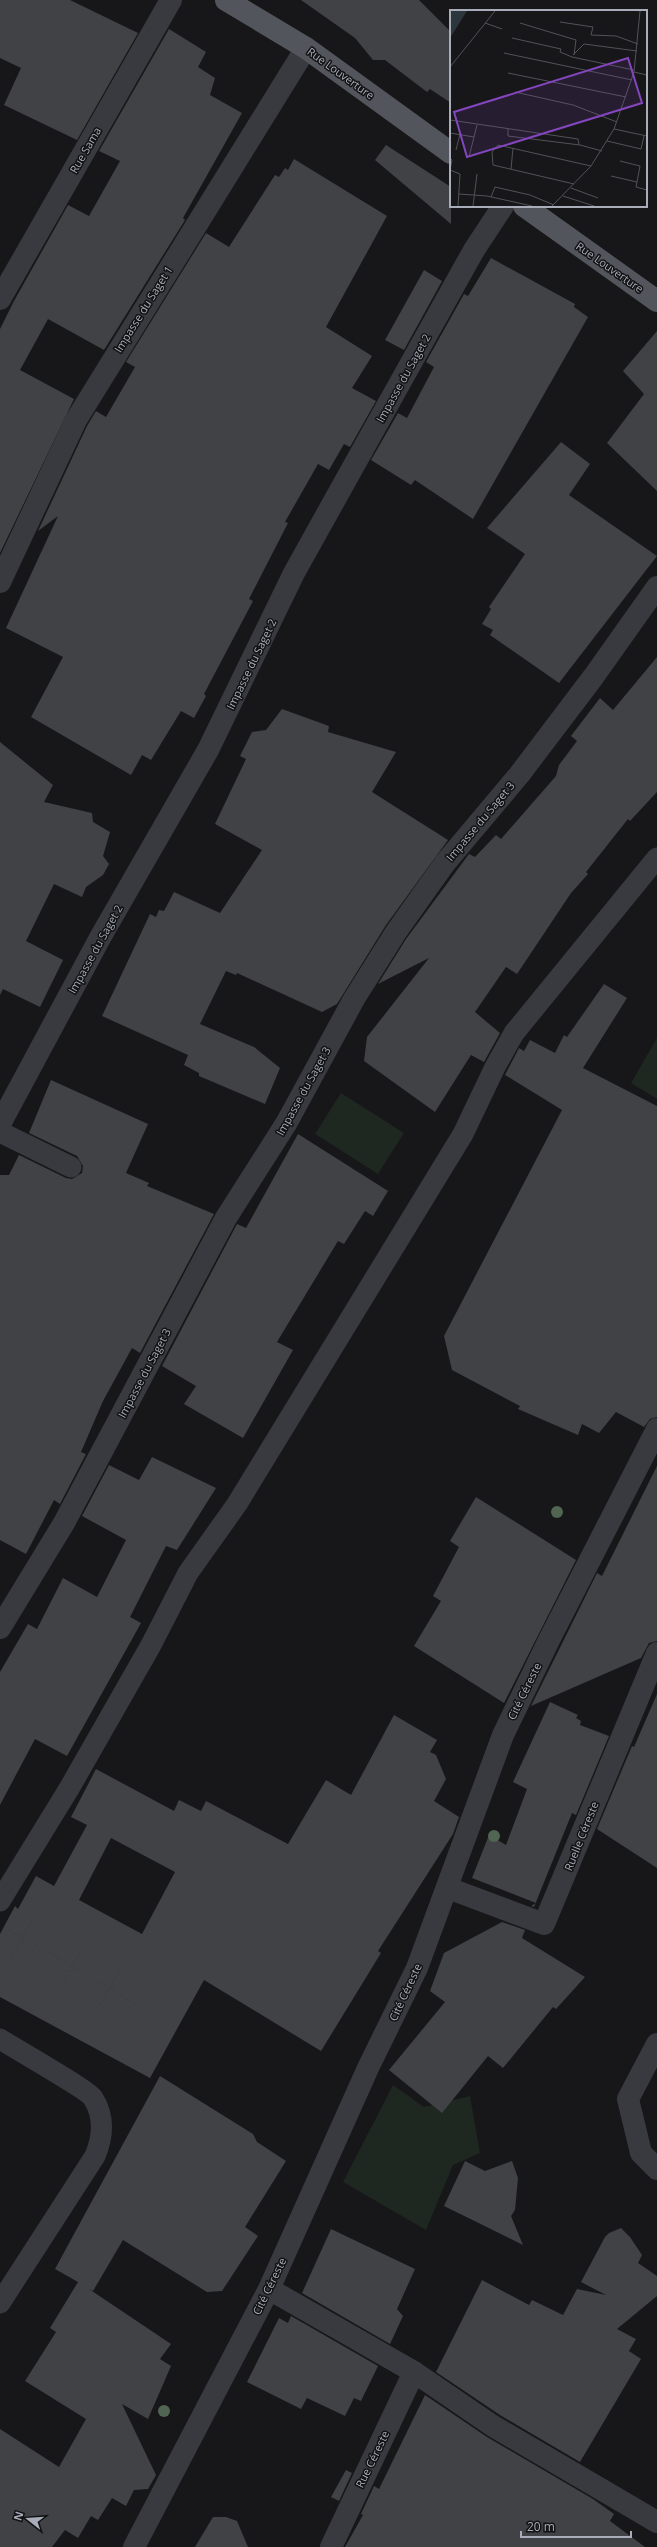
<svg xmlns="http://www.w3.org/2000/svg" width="657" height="2547" font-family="'Open Sans',sans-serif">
  <rect width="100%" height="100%" fill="#171719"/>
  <!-- green -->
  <path fill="#1e2720" d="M657,1038v61l-26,-16z
    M341,1093l63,40 -26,41 -63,-40z
    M393,2085l31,22 46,-11 10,57 -27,12 -27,65 -83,-48z"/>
  <!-- building -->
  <path fill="#414246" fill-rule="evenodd" d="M0,0h70l68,33 -61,107 -73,-35 17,-37 -21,-10z
    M301,0h118l32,32v71l-21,-14 -3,3 -42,-32h-12l-18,-22z
    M169,29l37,23 -8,15 17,11 -5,17 32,18 -59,105 2,2 -81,130 -56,-31 -28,51 54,29 -74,154v-224l14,-28 54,-96 21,11 31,-55 -21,-10z
    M386,145l65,42v37l-76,-64z
    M294,159l93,57 -61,111 46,29 -20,32 24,13 -26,46 -6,-3 -15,26 -11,-6 -33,58 3,1 -39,76 4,2 -49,93 2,2 -12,22 -13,-7 -30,49 -9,-5 -11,20 -100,-58 32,-60 -57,-29 52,-112 -20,15 49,-105 9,-15 10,6 29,-50 -9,-5 80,-129 23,14 46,-72 4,2 6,-9 3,2z
    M491,258l84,46 -1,3 14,10 -115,202 -58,-39 -4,5 -40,-25 27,-47 9,5 27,-51 -8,-5 38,-68 4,2z
    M424,270l18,11 -38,69 -19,-10z
    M657,331v160l-50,-48 37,-49 -21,-23z
    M561,442l29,22 -21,31 88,61 -98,127 -69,-48 3,-5 -11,-6 9,-15 -2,-2 36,-53 -38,-26z
    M657,657v135l-27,29 -2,-2 -42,53 2,2 -17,19 -54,81 -11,-7 -31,45 25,21 -16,29 -13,-7 -36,57 -71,-51 3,-24 62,-79 -51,26 28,-45 63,-85 6,3 21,-22 5,4 55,-63 3,-11 18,-24 -6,-5 29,-38 13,12z
    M282,709l47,17 -1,6 68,20 -24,40 76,48 -62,85 -49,79 -15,8 -85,-39 -1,2 -10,-4 -26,53 54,23 26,21 -15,36 -66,-28v-3l-15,-8 4,-10 -86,-39 48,-102 6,3 3,-7 5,1 10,-19 46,21 42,-63 -47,-26 31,-65 -6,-3 12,-24 14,-2z
    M0,742l53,43 -9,17 48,11 1,9 17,10 -7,24 6,8 -6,11 -17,12 -4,10 -28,-13 -28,57 37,19 -23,47 -37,-18 -3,6z
    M604,984l23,14 -44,70 74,38v311l-7,2 -6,8 -28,-15 -17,21 -17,-9 -4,11 -60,-26 2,-3 -68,-36 -8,-34 118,-226 -57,-35 14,-27 5,3 6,-11 25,13 9,-18 3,2z
    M51,1080l97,44 -22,49 23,10 -2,3 67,28 -74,139 -8,-5 -29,53 -22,51 5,2 -26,50 -6,-4 -28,54 -26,-14v-365h9l10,-20 47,23 6,1 10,-6 1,-7 -6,-10 -48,-23z
    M298,1134l90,57 -15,25 -8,-5 -21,33 -6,-3 -61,101 16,8 -50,88 -59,-34 12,-18 -34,-20 75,-142 9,4z
    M152,1457l64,31 -39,62 -11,-4 -36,71 11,6 -74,133 -32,-17 -35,66v-133l28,-48 9,5 26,-51 34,19 29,-57 -44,-24 27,-51 30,15z
    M657,1466v175l-8,2 -8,15 -110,48 66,-133 5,3z
    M476,1497l100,63 -72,143 -90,-57 27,-45 -8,-5 26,-49 -9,-6z
    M657,1694v174l-60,-39 35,-83 2,1z
    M550,1702l28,13 -2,3 5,3 -1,4 29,11 -33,79 -4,-2 -38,94 -3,-1 5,-3 -64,-25 17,-43 17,10 21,-56 -14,-7z
    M394,1715l43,25 -7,12 6,3 10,24 -12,22 25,16 -6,17 -75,117 3,2 -60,98 -117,-71 -54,98 -150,-81v-63l15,-28 3,3 18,-33 18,10 33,-61 -16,-8 25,-48 78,42 5,-11 22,11 5,-10 82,43 38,-64 25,15zM111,1838l64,34 -33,62 -63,-34z
    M502,1922l23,8 -3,8 63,39 -29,32 -3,-2 -50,61 -15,-12 -46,57 -53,-43 56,-68 -15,-11 14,-38z
    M160,2076l93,58 4,8 29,19 -41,66 13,9 -36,55 -15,1 -84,-52 -30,51 -4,-2 82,55 -11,15 11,7 -23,53 -26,-15 34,71 -8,14 -14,1 -8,16 -14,-8 -14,22 -7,-4 -13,22 -13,-8 -13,17h-52v-118l59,38 27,-48 -61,-38 31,-49 -6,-4 28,-46 -23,-13z
    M465,2161l20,10 27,-10 6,17 -3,32 -4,6 12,29 -79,-39z
    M621,2228l9,9 12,18 -4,8 19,13v20l-40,33 19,10 -7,12 12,8 -61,103 -80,-47 -64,-43 46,-92 47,25 3,-5 31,15 14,-26 29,6 -25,-13 24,-45 4,-4z
    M331,2229l84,40 -18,40 6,7 -13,28 -88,-51z
    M291,2316l87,50 -17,35 -7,-3 -9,18 -38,-18 -6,11 -54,-27 32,-64 9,5z
    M425,2395l62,42 106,62 21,15 -4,7 35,26h-300l18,-32 -2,-1 13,-28 5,3z
    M346,2470l6,3 -13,28 -8,-4z
    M213,2517h13l11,4 11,26h-53z"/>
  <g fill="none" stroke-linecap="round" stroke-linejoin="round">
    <!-- path -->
    <path stroke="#3d4045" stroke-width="2.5" stroke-dasharray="2 3" stroke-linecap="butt" d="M9,1930l143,83
      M11,1958l22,-39
      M62,1985l22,-39
      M100,2005l22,-37"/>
    <!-- lane -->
    <path stroke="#393a40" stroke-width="21" d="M0,1132l71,35
      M0,1901l70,-114 81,-142 37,-72 49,-69 226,-370 32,-67 19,-34 143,-175
      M0,2039c14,9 88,51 93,59 12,19 10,39 2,58l-95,147"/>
    <!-- street -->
    <path stroke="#393a40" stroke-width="22" d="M0,299l171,-299
      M0,582l76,-162 230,-372
      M0,1124l101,-188 107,-186 86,-177 180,-323 29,-44
      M0,1628l64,-105 162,-305 61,-96 67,-123 42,-67 49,-69 74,-88 75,-99 63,-89
      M448,1888l96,36 113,-271
      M657,2044l-29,55 13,54 16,16
      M269,2289l145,83 79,54 164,96
      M134,2547l135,-258 99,-221 49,-100 86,-233 47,-97 107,-209
      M331,2547l83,-175"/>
    <!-- primary -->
    <path stroke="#53555d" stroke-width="22" d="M226,0l80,48 145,105
      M524,206l133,95"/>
  </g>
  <!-- trees -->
  <g fill="#506552">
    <circle cx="557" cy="1512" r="6"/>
    <circle cx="494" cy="1836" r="6"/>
    <circle cx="164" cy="2411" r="6"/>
  </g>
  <g text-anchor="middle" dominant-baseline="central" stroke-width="3" stroke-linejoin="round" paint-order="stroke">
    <!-- street labels -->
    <g font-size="11" fill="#a8adb9" stroke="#121214">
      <text transform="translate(341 73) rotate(36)">Rue Louverture</text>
      <text transform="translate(85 150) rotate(-60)">Rue Sama</text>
      <text transform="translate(610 267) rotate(35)">Rue Louverture</text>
      <text transform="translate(143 309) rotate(-58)">Impasse du Saget 1</text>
      <text transform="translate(403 378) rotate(-61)">Impasse du Saget 2</text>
      <text transform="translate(251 664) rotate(-64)">Impasse du Saget 2</text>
      <text transform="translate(480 821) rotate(-50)">Impasse du Saget 3</text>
      <text transform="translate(95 949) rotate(-61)">Impasse du Saget 2</text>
      <text transform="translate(303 1091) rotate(-61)">Impasse du Saget 3</text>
      <text transform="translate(144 1373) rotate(-62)">Impasse du Saget 3</text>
      <text transform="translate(524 1691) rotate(-64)">Cité Céreste</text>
      <text transform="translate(581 1836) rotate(-68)">Ruelle Céreste</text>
      <text transform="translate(405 1992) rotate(-65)">Cité Céreste</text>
      <text transform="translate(269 2286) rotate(-64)">Cité Céreste</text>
      <text transform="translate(372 2459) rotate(-64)">Rue Céreste</text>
    </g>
  </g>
  <!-- overview -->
  <g transform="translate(450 10)">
    <rect width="197" height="197" fill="#171719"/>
    <path d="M0,1h17l-17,27z" fill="#2c363d"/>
    <path fill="none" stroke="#515359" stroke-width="1" d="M110,12l33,5 -2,8 25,1 22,8M35,13l17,6M70,13l56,17 -2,15M62,28l49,11 -1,3 12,5 62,13M54,43l128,27M123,45l11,-11 53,7M0,57l45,-56M184,62l13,3M58,63l118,24M65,82l58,13 44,17M0,110l128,19 1,6M58,119v7l72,9 22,6M164,119l33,7M0,123l24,4M157,131l34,8 3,-13M6,140l4,-16M19,147l8,-32M0,148l2,2 -2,10M170,151l20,5 -4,21 11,3M61,159l2,-21M0,160l10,4 -2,32M161,166l26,6M124,174l-81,-19 -1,-13 6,-7 93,21M121,178l27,10M9,184l28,2 45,10M113,186l31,10M41,187l4,-10 35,8 24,10M23,196l4,-32M102,196l39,-40 23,-37 20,-57 6,-61"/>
    <path fill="#8446be" fill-opacity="0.15" stroke="#8446be" stroke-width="2" d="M178,48l14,45 -175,54 -13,-45z"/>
    <rect width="197" height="197" fill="none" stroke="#a8adb9" stroke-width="2"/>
  </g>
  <!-- north arrow -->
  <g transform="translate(28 2519) rotate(287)" stroke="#121214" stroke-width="3" paint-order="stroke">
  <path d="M0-3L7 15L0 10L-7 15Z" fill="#a8adb9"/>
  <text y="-6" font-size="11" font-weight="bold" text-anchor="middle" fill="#a8adb9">N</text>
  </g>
  <!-- scale -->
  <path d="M521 2531v6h110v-6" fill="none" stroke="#a8adb9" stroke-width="2"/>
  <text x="527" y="2531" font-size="12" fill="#a8adb9" stroke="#121214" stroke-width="3" paint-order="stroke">20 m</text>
</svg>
